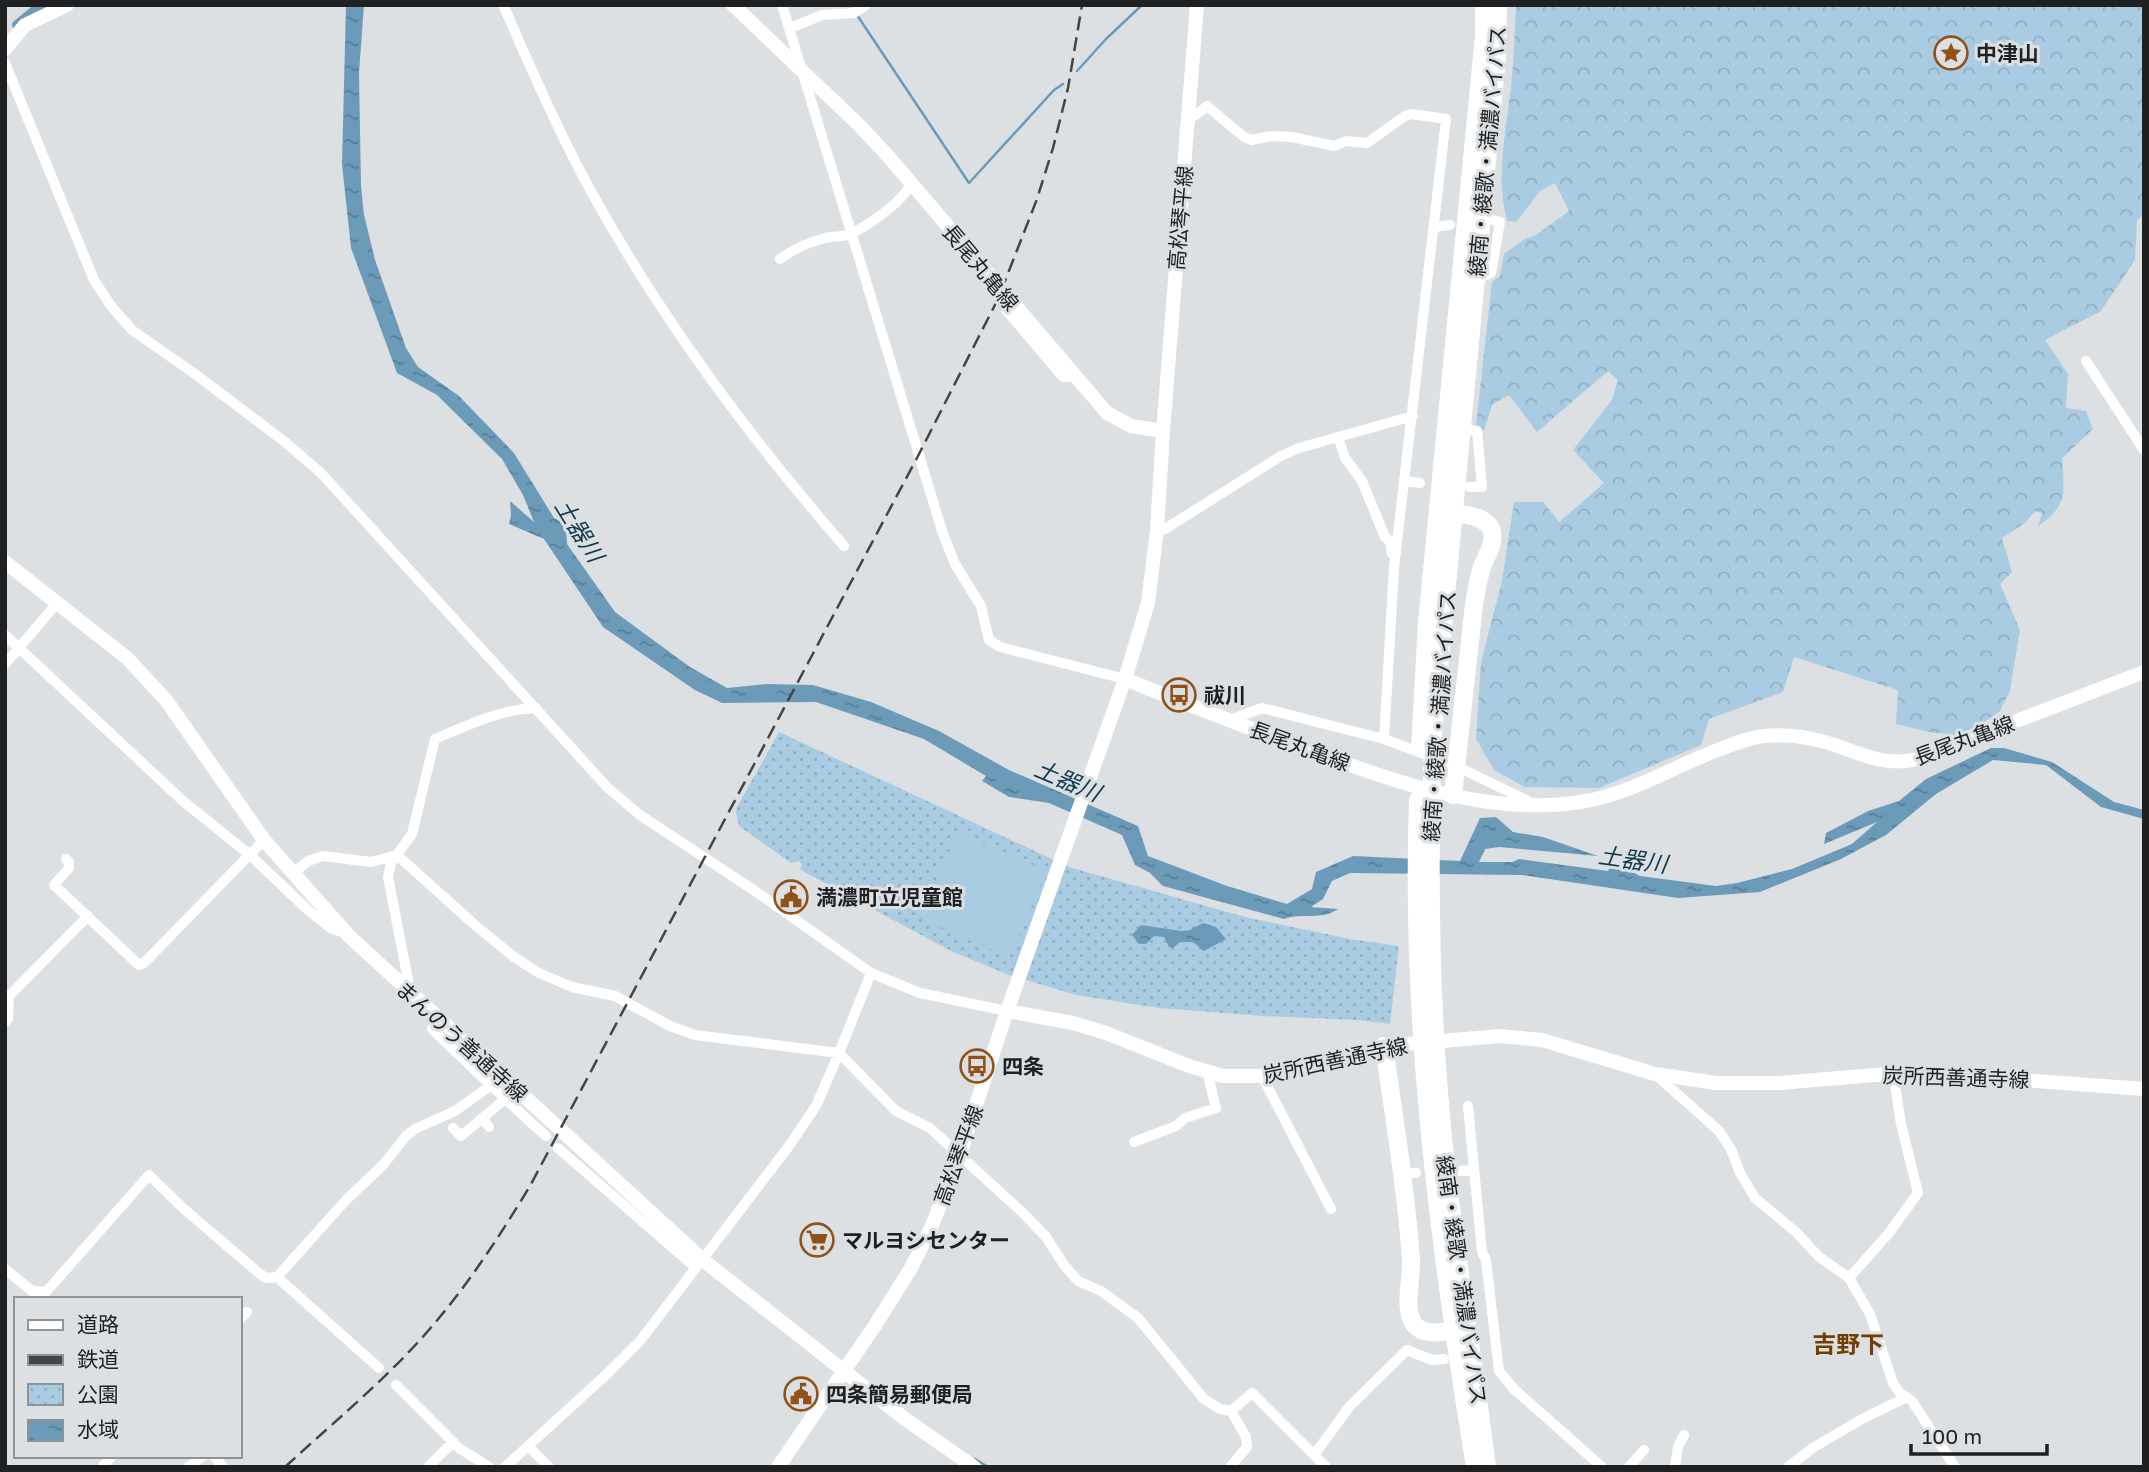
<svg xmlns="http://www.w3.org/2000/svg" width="2149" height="1472" font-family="'Golos Text','Noto Sans JP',sans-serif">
  <defs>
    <pattern id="forest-crowns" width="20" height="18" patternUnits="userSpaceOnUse" patternTransform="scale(1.75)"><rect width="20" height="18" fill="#a9cce3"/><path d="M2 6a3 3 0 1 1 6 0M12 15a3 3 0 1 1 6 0" fill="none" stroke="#91afc2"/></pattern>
    <pattern id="park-dots" width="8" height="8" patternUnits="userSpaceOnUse" patternTransform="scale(1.75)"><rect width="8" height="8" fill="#a9cce3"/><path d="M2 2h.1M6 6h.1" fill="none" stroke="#91afc2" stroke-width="1.8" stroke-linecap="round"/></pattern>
    <pattern id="water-ripples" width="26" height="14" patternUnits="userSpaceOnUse" patternTransform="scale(1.75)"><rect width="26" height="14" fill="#6c9bba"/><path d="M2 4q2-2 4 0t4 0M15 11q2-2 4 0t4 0" fill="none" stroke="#587e97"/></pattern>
  </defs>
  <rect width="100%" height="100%" fill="#dce0e3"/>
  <!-- forest -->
  <path fill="url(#forest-crowns)" d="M1516,5h628v210l-7,5 -2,40 -34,51 -56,29 23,34 -2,34 20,3 7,18 -31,29c2,34 7,47 -24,68l4,-13 -7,-2 -10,12 -23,15 10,34 -12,12 20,46 -10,61 -10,20 -17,12 -27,12 -27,-3 -33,-8 2,-34 -104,-33 -11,35 -74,27 -8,26 -102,43 -74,-1 -31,-17 -18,-31 5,-77 21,-81 12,-79h29l16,20 45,-39 -31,-33 39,-50 6,-20 -10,-9 -71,61 -28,-37 -17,10 -8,26 -8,-6 16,-143 8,-6 4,-22 21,-15 11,-4 33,-24 -14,-28 -15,8 -24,31 -9,-1c-13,-49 1,-96 5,-145 2,-24 3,-47 4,-71z"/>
  <!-- park -->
  <path fill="url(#park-dots)" d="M779,732l290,135 176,50 105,22 49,7 -9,78 -32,-4 -95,-4 -104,-8 -83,-13 -67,-20 -58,-24 -141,-76 -10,-6 2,-4 -3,-4 -8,2 -52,-37 -3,-14 1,-5z"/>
  <!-- garden -->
  <path fill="#a9cce3" d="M958,832l89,39 -38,86 -89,-39z"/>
  <!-- water -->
  <path fill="url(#water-ripples)" d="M346,5h18l-5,68 2,112 3,30 11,45 31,88 12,19 41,29 55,57 40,65 12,6 1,20 48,68 75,55 37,21 39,-4 47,1 58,17 68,29 70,39 129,56 10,30 79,30 60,18 25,-15 4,-17 37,-16 107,5 20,-43 16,-1 17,15 30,5 55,19 -99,-9 -14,2 -6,13h33l7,-3 89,12 5,-9 27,14 76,10 21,-3 55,-14 60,-25 25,-22 -53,22 2,-11 42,-22 31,-10 27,-22 65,-31h13l48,14 62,40 30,8v9l-43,-12 -55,-42 -53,-5 -57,34 -50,41 -45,24 -81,33 -82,6 -156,-23 -172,-2 -18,8 -9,18 -12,8 27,2c-17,12 -33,3 -54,10l-121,-33 -13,-13 -15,-8 -13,-30 -73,-32 -40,-6 -27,-16 4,-5 -62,-37 -108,-37 -94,1 -27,-13 -92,-63 -59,-88 -35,-15 2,-8 -1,-15 24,21 -11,-27 -21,-36 -65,-64 -40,-22 -46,-125 -9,-84z
    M1203,923l13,4 10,12 -22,12 -11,-9h-13l-7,6 -4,-1 -5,-10 -10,-1 -8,8h-7l-7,-9 9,-10 40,6 9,-1z"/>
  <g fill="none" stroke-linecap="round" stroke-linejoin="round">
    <!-- stream -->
    <path stroke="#6c9bba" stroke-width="2.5" d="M857,15l112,168 85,-93 9,-6
      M1077,71l29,-32 36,-34
      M975,1459l13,8"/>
    <!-- canal -->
    <path stroke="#6c9bba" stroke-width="10" d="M17,25l17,-14 13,-6"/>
    <!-- street -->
    <path stroke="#fff" stroke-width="10" d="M503,5c10,21 18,42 28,63 20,45 41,90 66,134 69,123 154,237 247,344
      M782,5l161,529 12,30 26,42 8,34 11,7 125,32
      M790,28l32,-13 32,-2 12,-8
      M5,63l89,217 17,26 21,24 63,44 90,68 36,31 287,315 32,27 115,76 116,82 49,20 87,18
      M1188,118l8,-3 11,-9 37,31 8,3 19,-4 21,1 42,9 12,-5 21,2 38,-27 7,-2 34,5 -52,449 -10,171
      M1434,227l16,-2
      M780,259c13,-10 30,-17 45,-21 7,-2 16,-1 22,-3 19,-7 57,-34 64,-52
      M1472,274l12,2 7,-3 9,-51 -7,-2
      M1006,310l57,67h12
      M2086,361l58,89
      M1461,429l16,2 5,56h-13
      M1338,437l7,21 17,23 23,56 5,4 2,13
      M1405,481l15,2
      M1157,530l8,-1 116,-73 18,-8 114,-32
      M5,635l178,166 67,54 58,55 24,19 14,4
      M5,664l53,-62
      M1230,720l32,-12 122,31 72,27 74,36
      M66,859l3,3v6l-15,17 85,80 4,-1 121,-124
      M293,873l15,-12 15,-5 48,6 26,-7 79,71 38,31 25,16 33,14 43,9 55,30 25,9 144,18 57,58 34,17 93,85 23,24 18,28 14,16 23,10 37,27 66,81 16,10 11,2 15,26 1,10 -17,20
      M410,990l-22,-113 3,-14 21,-29 23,-95c33,-14 66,-30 101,-31
      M440,1021l-8,8c38,36 74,72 114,107
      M5,1022l3,-3 1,-23 79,-80
      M1656,1075l63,56 12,18 9,24 15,25 42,35 21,23 31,22 21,36 23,69 6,9 13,9 43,66
      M1262,1076l69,133
      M1468,1106l14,146 4,8 13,111 15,18 88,78
      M482,1118l7,9
      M453,1128l8,8 43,-36
      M1134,1142l42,-16 9,-8 31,-10 -9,-37
      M558,1148l138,120
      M1458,1171l16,-1
      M1401,1174l15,-1
      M5,1269l27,22 14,1 103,-117 35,34 76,65 6,4 11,-1 69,-77 37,-35 23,-29 9,-7 40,-18 35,-25
      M277,1277l102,91
      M1849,1278l40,-45 29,-40 -17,-69 -8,-52
      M240,1319l7,-7
      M396,1385l63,63 30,19
      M1231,1411l21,-18 74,74
      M528,1446l21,21
      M1314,1455l36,-49 57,-56 25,10 12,-1
      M214,1456l9,11
      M102,1467l10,-11
      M188,1467l15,-11
      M428,1467l25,-25
      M505,1467l103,-94 32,-32 149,-195 27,-40 23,-53 32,-80
      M1629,1467l15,-17
      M1675,1467l3,-20 6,-12
      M1788,1467l26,-20 50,-29 43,-21"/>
    <!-- secondary -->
    <path stroke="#fff" stroke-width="14" d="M5,49l20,-24 42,-20
      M1163,431l34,-426
      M5,562l122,96 39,42 98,140 85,96 354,324 202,159 69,48
      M1007,1011l66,12 33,10 83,33 34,10h39l41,-8 81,-22 116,-10 42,4 113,34 61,9h63l132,-11 233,17
      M778,1467l98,-143 35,-56 20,-40 29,-74 47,-143 118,-332"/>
    <!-- primary -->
    <path stroke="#fff" stroke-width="14" d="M733,5l126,120 29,31 219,257 24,13 32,5 -6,99 -9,73 -23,76c59,24 118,47 178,69 85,31 184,69 277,54 49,-7 92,-35 138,-52 15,-6 30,-12 46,-14 18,-2 39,0 57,5 36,9 58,27 97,18l226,-87"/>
    <!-- highway -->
    <path stroke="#fff" stroke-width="18" d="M1442,512c18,2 55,2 50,29 -1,9 -7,18 -10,26 -4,13 -6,25 -8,38l-21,190
      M1420,748l7,-126 57,-586v-31
      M1418,800c-8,224 21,446 57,667
      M1384,1046c10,71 22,143 27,214 1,17 -8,50 3,64 11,15 35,6 50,4
      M1487,1467c-15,-121 -37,-241 -47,-363 -11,-124 -11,-247 -7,-371l64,-677 1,-51"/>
    <!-- rail -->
    <path stroke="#434546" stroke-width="2.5" stroke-dasharray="14 7" stroke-linecap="butt" d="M285,1467c52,-48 109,-94 154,-149 35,-42 63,-86 91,-132l388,-730 80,-157 39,-100 16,-51 15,-60 14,-83"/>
  </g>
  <!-- icons -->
  <defs>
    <symbol id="sight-ring" viewBox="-11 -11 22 22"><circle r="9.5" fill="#dce0e3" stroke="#905218" stroke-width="1.5"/><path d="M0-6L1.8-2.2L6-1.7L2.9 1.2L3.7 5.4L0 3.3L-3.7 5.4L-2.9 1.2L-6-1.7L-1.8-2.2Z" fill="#905218"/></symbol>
    <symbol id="bus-ring" viewBox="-11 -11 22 22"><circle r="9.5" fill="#dce0e3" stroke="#905218" stroke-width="1.5"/><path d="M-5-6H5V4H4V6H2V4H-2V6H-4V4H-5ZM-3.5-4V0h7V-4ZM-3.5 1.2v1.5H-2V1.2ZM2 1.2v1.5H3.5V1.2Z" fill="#905218"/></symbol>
    <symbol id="civic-ring" viewBox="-11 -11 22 22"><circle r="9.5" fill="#dce0e3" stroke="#905218" stroke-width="1.5"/><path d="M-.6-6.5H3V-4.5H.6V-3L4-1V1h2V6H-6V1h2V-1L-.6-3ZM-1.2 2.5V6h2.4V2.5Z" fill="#905218"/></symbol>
    <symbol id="supermarket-ring" viewBox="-11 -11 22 22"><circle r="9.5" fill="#dce0e3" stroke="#905218" stroke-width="1.5"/><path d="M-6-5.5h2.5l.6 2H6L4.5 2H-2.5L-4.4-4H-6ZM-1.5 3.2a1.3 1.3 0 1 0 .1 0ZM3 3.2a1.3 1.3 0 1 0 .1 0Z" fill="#905218"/></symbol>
  </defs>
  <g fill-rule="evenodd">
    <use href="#sight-ring" x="1932" y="34" width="38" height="38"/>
    <use href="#bus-ring" x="1160" y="676" width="38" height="38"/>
    <use href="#civic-ring" x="772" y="878" width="38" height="38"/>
    <use href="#bus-ring" x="958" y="1047" width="38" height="38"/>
    <use href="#supermarket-ring" x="798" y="1221" width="38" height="38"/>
    <use href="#civic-ring" x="782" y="1375" width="38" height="38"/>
  </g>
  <g text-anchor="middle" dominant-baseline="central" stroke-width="6" stroke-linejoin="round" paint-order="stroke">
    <!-- poi labels -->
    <g font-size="21" font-weight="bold" fill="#1f2021" stroke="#dce0e3" text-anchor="start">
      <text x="1976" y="53">中津山</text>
      <text x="1204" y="695">祓川</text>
      <text x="816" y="897">満濃町立児童館</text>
      <text x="1002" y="1066">四条</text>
      <text x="842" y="1240">マルヨシセンター</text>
      <text x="826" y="1394">四条簡易郵便局</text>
    </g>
    <!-- street labels -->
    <g font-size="21" fill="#1f2021" stroke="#dce0e3">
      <text transform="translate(1487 151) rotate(-85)">綾南・綾歌・満濃バイパス</text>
      <text transform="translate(1180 218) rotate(-85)">高松琴平線</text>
      <text transform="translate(981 267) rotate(50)">長尾丸亀線</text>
      <text transform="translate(1439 716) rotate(-86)">綾南・綾歌・満濃バイパス</text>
      <text transform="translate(1964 740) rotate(-20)">長尾丸亀線</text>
      <text transform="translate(1300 746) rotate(20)">長尾丸亀線</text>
      <text transform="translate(462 1041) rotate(42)">まんのう善通寺線</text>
      <text transform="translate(1335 1060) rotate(-12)">炭所西善通寺線</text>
      <text transform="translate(1956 1077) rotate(2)">炭所西善通寺線</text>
      <text transform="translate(958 1155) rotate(-70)">高松琴平線</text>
      <text transform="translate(1462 1280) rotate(82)">綾南・綾歌・満濃バイパス</text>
    </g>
    <!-- water labels -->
    <g font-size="23" font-style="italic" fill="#10384e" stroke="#dce0e3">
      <text transform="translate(580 530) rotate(58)">土器川</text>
      <text transform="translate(1068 780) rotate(23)">土器川</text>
      <text transform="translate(1633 859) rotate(8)">土器川</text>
    </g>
    <!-- quarter labels -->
    <g font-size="24" font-weight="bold" fill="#743d01" stroke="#dce0e3">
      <text x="1848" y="1343">吉野下</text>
    </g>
  </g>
  <!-- border -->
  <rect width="2149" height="1472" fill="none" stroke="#1f2021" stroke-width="14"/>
  <!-- legend -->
  <rect x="14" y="1297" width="228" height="161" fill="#dce0e3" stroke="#909395" stroke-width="2"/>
  <rect x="28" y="1320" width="35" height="10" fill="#ffffff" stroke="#909395" stroke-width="2"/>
  <text x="77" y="1332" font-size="21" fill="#1f2021">道路</text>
  <rect x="28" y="1355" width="35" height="10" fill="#434546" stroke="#909395" stroke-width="2"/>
  <text x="77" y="1367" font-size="21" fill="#1f2021">鉄道</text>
  <rect x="28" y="1384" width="35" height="21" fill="url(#park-dots)" stroke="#909395" stroke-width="2"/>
  <text x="77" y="1402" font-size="21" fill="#1f2021">公園</text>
  <rect x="28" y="1420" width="35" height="21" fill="url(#water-ripples)" stroke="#909395" stroke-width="2"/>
  <text x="77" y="1437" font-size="21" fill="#1f2021">水域</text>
  <!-- scale -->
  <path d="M1911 1444v10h136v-10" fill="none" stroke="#1f2021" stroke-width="3.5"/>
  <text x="1922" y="1444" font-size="21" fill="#1f2021" stroke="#dce0e3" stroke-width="5" paint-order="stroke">100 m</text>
</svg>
